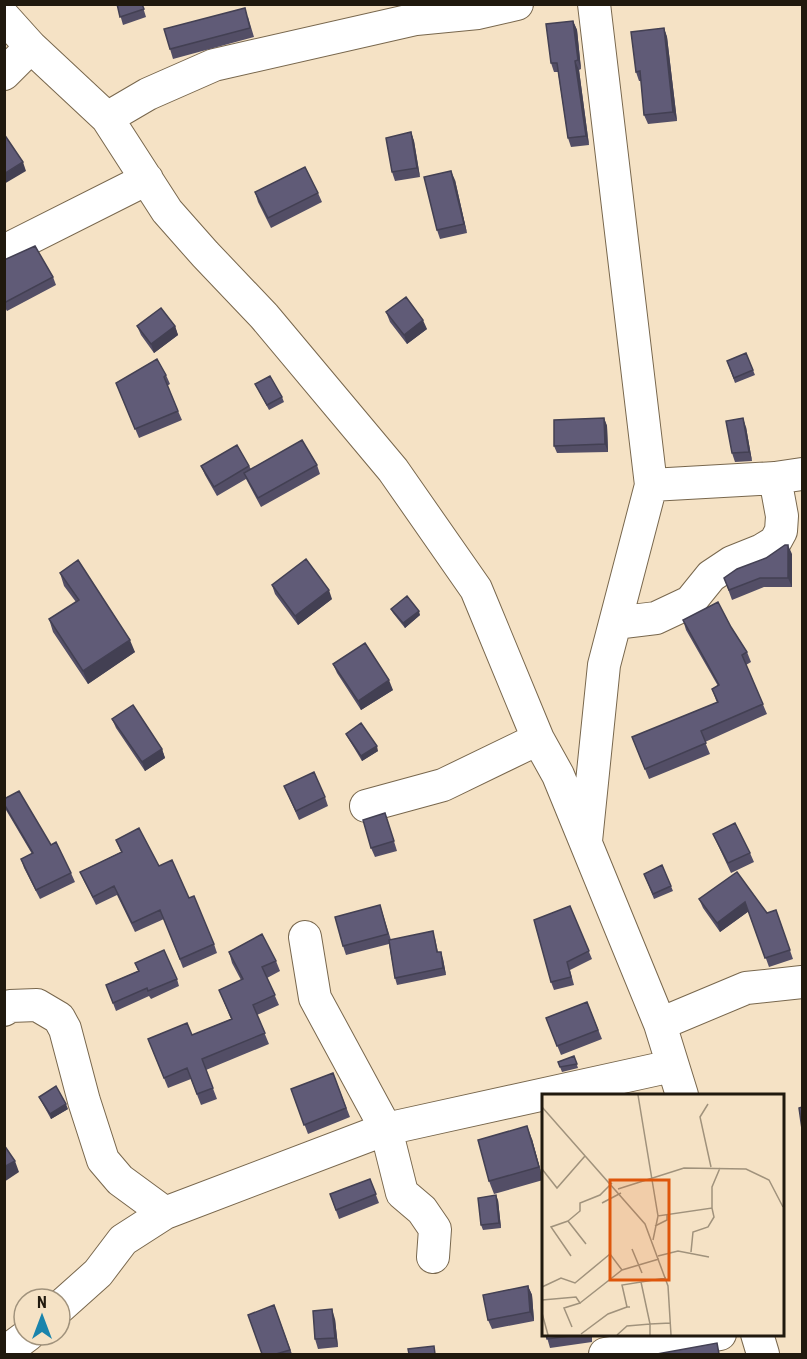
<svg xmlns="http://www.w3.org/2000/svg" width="807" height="1359" font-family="'Roboto Condensed',sans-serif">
  <rect width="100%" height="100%" fill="#f5e2c5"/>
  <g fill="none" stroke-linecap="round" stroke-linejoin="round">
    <defs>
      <path id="minor" d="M594,4l57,481 124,-7 27,-4
        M4,17l27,30 76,71 60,93 38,43 59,62 129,154 83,119 62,150 20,36 102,249 22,71
        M4,74l27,-27
        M107,118l41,-24 66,-29 202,-46 62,-6 39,-9
        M4,251l143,-72
        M615,623l41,-5 34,-16 21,-26 21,-14 30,-12 13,-8 6,-11 1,-15 -7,-38
        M366,806l77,-21 95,-46
        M586,841l18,-176 47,-180
        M305,937l10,61 71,131 16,64 20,17 13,19 -2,28
        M4,1010l6,-4 27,-1 22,13 6,11 19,72 19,59 17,20 45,33
        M660,1024l86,-36 56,-6
        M60,1307l38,-34 25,-33 42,-27 221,-84 286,-63
        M757,1334l6,20
        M4,1353l24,-18
        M605,1354l115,-20"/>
    </defs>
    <!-- minor casing -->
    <use href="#minor" stroke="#78674d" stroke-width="34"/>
    <!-- minor -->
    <use href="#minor" stroke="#fff" stroke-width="32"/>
  </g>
  <!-- wall -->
  <path fill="#534e66" d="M117,4h25l4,13 -23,8z
    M248,17l6,20 -81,22 -3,-10z
    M573,21l4,9 4,39 -2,1 10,75 -18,2 -3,-9 -10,-66h-4l-3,-9z
    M664,28l3,9 10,84 -29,3 -4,-9 -3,-34h-2l-3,-9z
    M411,132l3,9 6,36 -25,4 -3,-9z
    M455,180l12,53 -27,6 -3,-9z
    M255,192l63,1 4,9 -51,26 -13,-26z
    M4,260l49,17 3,8 -49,26 -3,-5z
    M386,312l41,17 -20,15 -17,-22z
    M137,326h38l3,9 -24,18 -13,-18z
    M746,353l9,22 -20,8 -8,-22z
    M166,375l4,9 -3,2 15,34 -43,18 -23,-55z
    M255,384l27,13 2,5 -15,8z
    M604,418l3,8 1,26 -51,1 -3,-7z
    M746,427l6,34 -17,1 -3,-9z
    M317,465l3,9 -59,33 -15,-28 -29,17 -12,-21 -4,-9h48l2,3z
    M792,554v33h-28l-32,13 -8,-22z
    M60,573l75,79 -47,32 -35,-52 -4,-13 27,-17 -12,-16z
    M272,585l60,14 -34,26 -23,-31z
    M391,609l29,6 -15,13 -12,-15z
    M683,620l48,7 16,25 4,10 -5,3 21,49 -62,28 5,12 -61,25 -17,-42 85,-34 -5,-14 6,-3 -32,-56z
    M333,664l60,26 -32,20 -24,-37z
    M112,719l50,30 3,9 -20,13 -29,-43z
    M346,734l32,17 -16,10 -14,-23z
    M284,786l41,11 3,9 -29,14z
    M4,799l47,46 20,28 4,9 -35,17 -16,-31 -3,-9 11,-5 -26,-44 -2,-3z
    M388,822l9,29 -22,6 -4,-9z
    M713,834l37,19 4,9 -23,11 -14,-30z
    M116,840l43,26 30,32 25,46 3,9 -34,15 -19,-49 -29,13 -18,-37 -21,10 -12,-24 -4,-9 41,-20z
    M662,865l11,26 -19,8 -10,-25z
    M699,899l68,14 9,-3 17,49 -24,8 -20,-56 -29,21 -17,-24z
    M380,905l11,35 44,-2 3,14 5,7 3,16 -49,10 -2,-7 -6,-34 -43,11 -3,-9z
    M570,906l22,53 -22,11 4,15 -20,5 -3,-8z
    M229,952l47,9 4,10 -13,7 12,27 -22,10 12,29 -63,26 11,29 -16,6 -10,-26 -23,9 -16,-39 40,-14 39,-16 -12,-29 22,-10 -9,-17z
    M135,963l42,16 2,7 -28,13 -2,-3 -33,15 -10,-26 32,-14z
    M587,1002l15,37 -41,16 -15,-37z
    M574,1056l4,12 -16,4 -4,-10z
    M333,1073l17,44 -42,17 -17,-45z
    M39,1097l29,12 -17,10 -10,-18z
    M532,1139l11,41 -49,14 -5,-13z
    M370,1179l9,24 -40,16 -9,-25z
    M498,1200l3,28 -18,2 -2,-5z
    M528,1286l4,9 2,26 -42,8 -4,-9z
    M274,1305l18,49h-30z
    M335,1319l3,28 -20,2 -3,-10z
    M546,1334h46v8l-42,6z"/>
  <!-- shaded-wall -->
  <path fill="#434053" d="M573,21l4,9 4,39 -3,-9z
    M664,28l3,9 10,84 -4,-9z
    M575,61l4,9 10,75 -3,-9z
    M411,132l3,9 6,36 -3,-9z
    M23,162l3,9 -22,13v-10z
    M451,171l4,9 12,53 -3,-9z
    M423,320l4,9 -20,15 -3,-9z
    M175,326l3,9 -24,18 -3,-9z
    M604,418l3,8 1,26 -3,-8z
    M743,418l3,9 6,34 -3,-9z
    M788,545l4,9v33l-4,-9z
    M329,590l3,9 -34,26 -3,-9z
    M419,611l1,4 -15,13 -2,-5z
    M130,640l5,12 -47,32 -5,-13z
    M389,680l4,10 -32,20 -3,-9z
    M377,746l1,5 -16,10 -1,-5z
    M162,749l3,9 -20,13 -3,-9z
    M745,902l4,9 -29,21 -3,-9z
    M441,952l2,7 3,16 -3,-7z
    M66,1104l2,5 -17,10 -1,-5z
    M527,1126l5,13 11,40 -4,-12z
    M15,1161l4,11 -15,10v-15z
    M496,1195l2,5 3,28 -2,-5z
    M528,1286l4,9 2,26 -4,-9z
    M332,1309l3,10 3,28 -3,-9z"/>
  <!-- building -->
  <path fill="#605b77" stroke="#434053" stroke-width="1.5" d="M117,4h25l2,5 -24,8z
    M245,8l5,20 -80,21 -6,-20z
    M573,21l5,39 -3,1 11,75 -18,2 -11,-75h-6l-5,-39z
    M664,28l9,84 -29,3 -4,-44 -4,1 -5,-40z
    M411,132l6,36 -25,4 -6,-34z
    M4,134l19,28 -19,12z
    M305,167l13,26 -50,25 -13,-26z
    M451,171l13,53 -27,6 -13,-53z
    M35,246l18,31 -49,26v-43z
    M406,297l17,23 -19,15 -18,-23z
    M161,308l14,18 -24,18 -14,-18z
    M746,353l7,17 -19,8 -7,-17z
    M157,359l9,16 -2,2 14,34 -43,18 -19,-46z
    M270,376l12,21 -15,8 -12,-21z
    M604,418l1,26 -51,2v-26z
    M743,418l6,34 -17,1 -6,-32z
    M302,440l15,25 -59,33 -14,-25z
    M237,445l12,21 -35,21 -13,-21z
    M785,545h3v33h-28l-31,12 -5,-12 13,-9 29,-11z
    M306,559l23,31 -34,26 -23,-31z
    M78,560l52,80 -47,31 -34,-52 30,-19 -19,-27z
    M407,596l12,15 -16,12 -12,-14z
    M718,602l13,25 16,25 -5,3 21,49 -62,27 5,12 -61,26 -13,-32 86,-35 -6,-13 7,-4 -36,-65z
    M365,643l24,37 -31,21 -25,-37z
    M133,705l29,44 -20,13 -30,-43z
    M361,723l16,23 -16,10 -15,-22z
    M314,772l11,25 -29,14 -12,-25z
    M19,791l32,54 5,-3 15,31 -35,17 -15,-31 12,-6 -29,-49v-5z
    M385,813l9,28 -23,7 -8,-28z
    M735,823l15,30 -22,10 -15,-29z
    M139,828l20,38 13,-6 17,38 5,-2 20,48 -34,15 -20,-49 -28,13 -18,-37 -21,11 -13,-25 42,-20 -6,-12z
    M662,865l9,21 -18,8 -9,-20z
    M737,872l30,41 9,-3 14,40 -25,8 -20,-56 -28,21 -18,-24z
    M380,905l8,29 -45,12 -8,-29z
    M570,906l19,45 -22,11 4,15 -20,5 -17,-62z
    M433,931l4,21h4l2,16 -48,10 -6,-38z
    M262,934l14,27 -14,6 13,28 -22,10 12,28 -63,26 11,29 -16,6 -10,-26 -23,10 -16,-39 39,-16 5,12 40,-16 -13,-29 24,-11 -14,-27z
    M164,950l13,29 -29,12 -1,-3 -34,15 -7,-18 33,-14 -4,-8z
    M587,1002l11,28 -41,16 -11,-28z
    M574,1056l3,8 -17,3 -2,-5z
    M333,1073l13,35 -42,17 -13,-36z
    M56,1086l10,18 -16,10 -11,-17z
    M802,1107v22l-3,-21z
    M527,1126l12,41 -50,14 -11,-41z
    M4,1145l11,16 -11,6z
    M370,1179l6,15 -40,16 -6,-16z
    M496,1195l3,28 -18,2 -3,-27z
    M528,1286l2,26 -42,8 -5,-25z
    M274,1305l16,45 -14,4h-14l-14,-39z
    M332,1309l3,29 -20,1 -2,-28z
    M546,1334h40l-39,5z
    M717,1343l2,11h-62z
    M434,1346l1,8h-26l-1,-5z"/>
  <!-- overview -->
  <g transform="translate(542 1094)">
    <rect width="242" height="242" fill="#f5e2c5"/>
    <path fill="none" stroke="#a0927c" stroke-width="1.5" d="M96,1l20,121 54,-8 2,9 -6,10 -15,5 -2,20M166,10l-8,13 11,50M0,13l103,117 23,62 3,49M0,75l15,19 28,-32M76,95l66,-21 62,1 23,11 14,27M60,109l19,-10M170,114v-21l8,-19M26,127l-17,6 20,29M113,132l12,-6v-5M111,146l5,-24M44,150l-18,-23 12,-10v-8l20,-8 12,-12M90,155l10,24M116,162l20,-5 31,6M99,188l9,42 21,-1M0,193l19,-9 14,5 35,-29 12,16M0,206l34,-3 4,6 -16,5 8,19M38,209l42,-33 37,-11M88,213h-3l-5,-22 44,-7M0,219l6,22M39,240l27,-20 19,-7M75,241l10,-9 23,-2v11"/>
    <path fill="#de560c" fill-opacity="0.15" stroke="#de560c" stroke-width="3" d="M68,86h59v100h-59z"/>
    <rect width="242" height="242" fill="none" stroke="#20190e" stroke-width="3"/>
  </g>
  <!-- border -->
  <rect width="807" height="1359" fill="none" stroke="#20190e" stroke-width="12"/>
  <!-- north arrow -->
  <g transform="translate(42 1317)"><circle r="28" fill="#f5e2c5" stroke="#a0927c" stroke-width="1.5"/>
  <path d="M0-4.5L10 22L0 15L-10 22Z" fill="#1a84ac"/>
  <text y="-9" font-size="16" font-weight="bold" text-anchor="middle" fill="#20190e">N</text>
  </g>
</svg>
